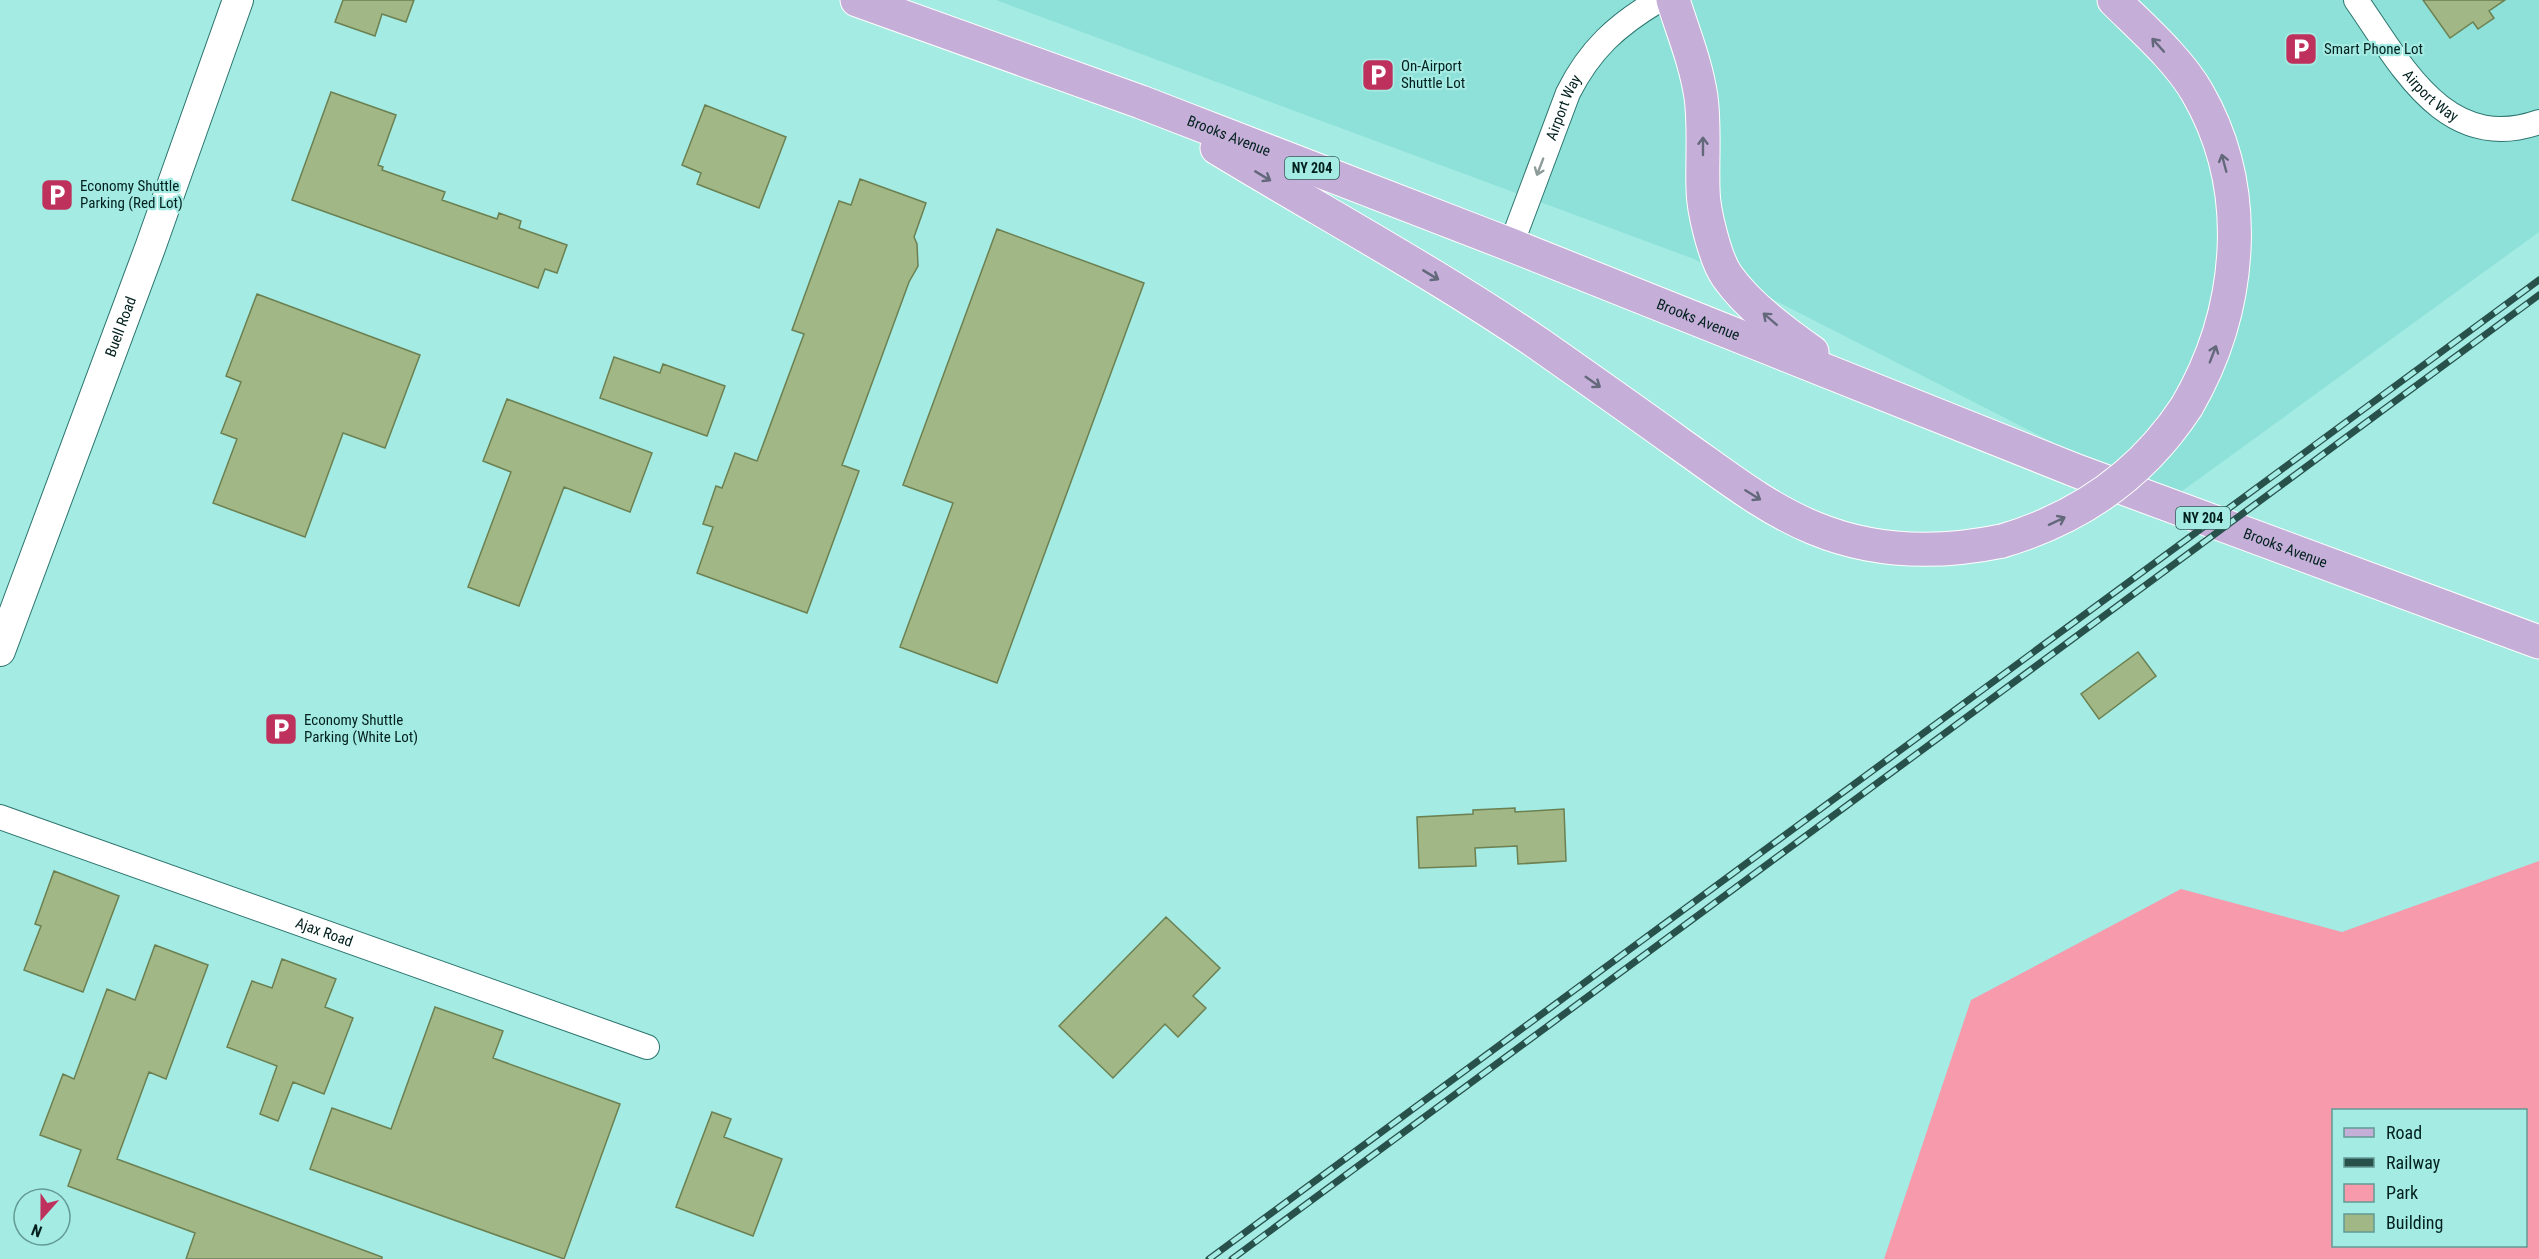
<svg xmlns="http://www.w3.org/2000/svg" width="2539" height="1259" font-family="'Roboto Condensed',sans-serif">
  <rect width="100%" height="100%" fill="#a3ebe3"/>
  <!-- built -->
  <path fill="#8ee1d8" d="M996,0h1543v232l-361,262 -83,-30 -401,-205z"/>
  <!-- green -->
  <path fill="#f69aac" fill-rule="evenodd" d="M2539,861v398h-655l87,-259 210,-111 161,43zM2334,1110h192v136h-192z"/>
  <!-- building -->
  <path fill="#a1b785" stroke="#6c8051" stroke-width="1.5" d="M343,0h71l-8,22 -24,-8 -7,22 -40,-14z
    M2423,0h82l-16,11 5,7 -16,11 -5,-7 -23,16z
    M331,92l65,23 -18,50 5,2 -1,3 63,22 -3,8 55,19 2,-6 22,8 -2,7 48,17 -10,28 -12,-4 -7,19 -246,-88z
    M705,105l81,32 -27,71 -62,-24 4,-11 -19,-8z
    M860,179l66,24 -12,34 3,7 1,22 -9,16 -67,183 17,6 -52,142 -110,-40 16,-46 -10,-3 13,-38 6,2 13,-35 22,8 47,-127 -12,-4 47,-129 12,4z
    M997,229l147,54 -147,400 -97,-36 53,-144 -50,-18z
    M257,294l163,61 -35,93 -42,-15 -38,104 -92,-34 24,-64 -16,-6 20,-51 -15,-6z
    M614,357l46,16 3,-9 62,22 -18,50 -107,-38z
    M507,399l145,54 -22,59 -66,-25 -45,119 -51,-19 43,-115 -28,-11z
    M2138,652l18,24 -57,43 -18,-25z
    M1515,808v4l49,-3 2,52 -48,3 -1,-18 -42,2 1,18 -57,2 -2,-51 56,-3v-4z
    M54,871l65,25 -36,96 -59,-22 17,-44 -6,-2z
    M1166,917l54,51 -27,28 13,12 -28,29 -13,-13 -52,54 -54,-52z
    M155,945l53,20 -42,114 -17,-7 -32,87 265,98v2h-196l9,-26 -127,-47 13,-36 -41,-15 23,-61 11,5 33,-90 28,11z
    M282,959l54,20 -11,28 28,11 -29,76 -31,-12 -15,39 -18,-7 17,-48 -50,-19 25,-66 20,7z
    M435,1007l68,24 -10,27 127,46 -56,155 -254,-90 22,-61 59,21z
    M712,1112l19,7 -7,18 58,22 -29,77 -77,-29z"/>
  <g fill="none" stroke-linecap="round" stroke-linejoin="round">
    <defs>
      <g id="minor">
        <path id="s1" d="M2356,0c45,64 89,155 183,122"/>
        <path id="s2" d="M1511,245l57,-152c22,-44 49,-68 91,-93"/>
        <path id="s3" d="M0,817l647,230"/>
      </g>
      <g id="tertiary">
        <path id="s4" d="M0,651l150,-403 88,-248"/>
      </g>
      <g id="primary">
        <path id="s5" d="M857,0l284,102 370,143 566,226 462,171"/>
        <path d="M1673,0c10,32 23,63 28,97 4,30 1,61 2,92 0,21 12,70 24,87 21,30 56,56 85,76"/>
        <path d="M2114,0c27,27 64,59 83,92 57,98 45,219 -10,314"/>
        <path d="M1217,148c107,65 218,125 322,196 47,33 94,66 141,100 43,30 85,64 134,84 60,25 125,26 188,13"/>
      </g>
    </defs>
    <!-- minor casing -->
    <use href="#minor" stroke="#2b746e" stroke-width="26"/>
    <!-- tertiary casing -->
    <use href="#tertiary" stroke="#2b746e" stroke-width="32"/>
    <!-- primary casing -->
    <use href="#primary" stroke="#fff" stroke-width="35"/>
    <!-- minor -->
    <use href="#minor" stroke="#fff" stroke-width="24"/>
    <!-- tertiary -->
    <use href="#tertiary" stroke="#fff" stroke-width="30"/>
    <!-- primary -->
    <use href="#primary" stroke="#c5afd9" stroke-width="33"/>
    <defs>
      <path id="rail" d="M1209,1259l1330,-979
        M1232,1259l1307,-964"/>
    </defs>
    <!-- rail casing -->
    <use href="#rail" stroke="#29514c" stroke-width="7"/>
    <!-- rail -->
    <use href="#rail" stroke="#a3ebe3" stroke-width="4.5" stroke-dasharray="14" stroke-linecap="butt"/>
    <defs>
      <path id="primary-bridge" d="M2002,541c78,-23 140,-66 185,-135"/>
    </defs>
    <!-- primary-bridge casing -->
    <use href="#primary-bridge" stroke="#fff" stroke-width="35" stroke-linecap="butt"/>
    <!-- primary-bridge -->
    <use href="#primary-bridge" stroke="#c5afd9" stroke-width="33"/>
  </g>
  <!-- one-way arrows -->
  <defs><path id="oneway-shaft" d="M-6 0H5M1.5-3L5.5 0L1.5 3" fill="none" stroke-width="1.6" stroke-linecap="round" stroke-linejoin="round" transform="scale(1.5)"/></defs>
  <g stroke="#64687b">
    <use href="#oneway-shaft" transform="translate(2158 45) rotate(-132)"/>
    <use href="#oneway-shaft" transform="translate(1703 146) rotate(-90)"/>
    <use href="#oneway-shaft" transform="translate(2224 163) rotate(-105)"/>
    <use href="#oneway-shaft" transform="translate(1263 176) rotate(31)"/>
    <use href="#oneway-shaft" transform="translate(1431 275) rotate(31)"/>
    <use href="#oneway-shaft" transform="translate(1770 319) rotate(-139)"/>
    <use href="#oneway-shaft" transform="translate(2213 354) rotate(-69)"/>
    <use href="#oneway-shaft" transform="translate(1593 382) rotate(35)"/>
    <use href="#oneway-shaft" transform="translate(1753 495) rotate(32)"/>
    <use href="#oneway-shaft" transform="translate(2057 521) rotate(-25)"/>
  </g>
  <use stroke="#8d9b99" href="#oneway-shaft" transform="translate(1540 167) rotate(111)"/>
  <!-- icons -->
  <defs>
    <symbol id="parking-square" viewBox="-11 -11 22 22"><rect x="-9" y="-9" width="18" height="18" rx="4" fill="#bf315d" stroke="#a3ebe3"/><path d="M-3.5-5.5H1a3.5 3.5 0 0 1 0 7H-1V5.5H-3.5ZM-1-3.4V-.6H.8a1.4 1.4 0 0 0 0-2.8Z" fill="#fff"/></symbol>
  </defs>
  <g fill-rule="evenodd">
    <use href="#parking-square" x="2282" y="30" width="38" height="38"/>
    <use href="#parking-square" x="1359" y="56" width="38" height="38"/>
    <use href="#parking-square" x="38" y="176" width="38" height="38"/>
    <use href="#parking-square" x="262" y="710" width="38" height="38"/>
  </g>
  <g text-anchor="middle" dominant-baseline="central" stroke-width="4.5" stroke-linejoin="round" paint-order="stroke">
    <!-- shield labels -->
    <g fill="#a3ebe3" stroke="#325d58" stroke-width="1.5">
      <rect x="1285" y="157" width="54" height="22" rx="4.5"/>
      <rect x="2176" y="507" width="54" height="22" rx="4.5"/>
    </g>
    <g font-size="14" font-weight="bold" fill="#02201d">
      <text x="1312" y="168">NY 204</text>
      <text x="2203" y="518">NY 204</text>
    </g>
    <!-- poi labels -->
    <g font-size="15" fill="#02201d" stroke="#a3ebe3" text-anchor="start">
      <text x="2324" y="49">Smart Phone Lot</text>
      <text x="1401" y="66">On-Airport<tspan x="1401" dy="17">Shuttle Lot</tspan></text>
      <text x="80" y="186">Economy Shuttle<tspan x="80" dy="17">Parking (Red Lot)</tspan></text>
      <text x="304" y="720">Economy Shuttle<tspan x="304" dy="17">Parking (White Lot)</tspan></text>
    </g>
    <!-- street labels -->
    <g font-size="15" fill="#02201d" stroke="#a3ebe3">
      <text stroke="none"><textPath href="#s1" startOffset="122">Airport Way</textPath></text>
      <text stroke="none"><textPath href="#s2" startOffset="147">Airport Way</textPath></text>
      <text stroke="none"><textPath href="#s5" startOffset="396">Brooks Avenue</textPath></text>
      <text stroke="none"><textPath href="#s5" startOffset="900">Brooks Avenue</textPath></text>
      <text stroke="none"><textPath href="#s4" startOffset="346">Buell Road</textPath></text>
      <text stroke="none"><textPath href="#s5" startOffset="1530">Brooks Avenue</textPath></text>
      <text stroke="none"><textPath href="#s3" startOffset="344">Ajax Road</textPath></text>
    </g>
  </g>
  <!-- legend -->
  <rect x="2332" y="1109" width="195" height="138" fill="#a3ebe3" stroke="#639a94" stroke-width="1.5"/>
  <rect x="2344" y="1128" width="30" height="9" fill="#c5afd9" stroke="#639a94" stroke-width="1.5"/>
  <text x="2386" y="1139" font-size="18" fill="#02201d">Road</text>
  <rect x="2344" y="1158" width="30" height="9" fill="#29514c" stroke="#639a94" stroke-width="1.5"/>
  <text x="2386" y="1169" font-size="18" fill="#02201d">Railway</text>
  <rect x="2344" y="1184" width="30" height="18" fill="#f69aac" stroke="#639a94" stroke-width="1.5"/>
  <text x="2386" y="1199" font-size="18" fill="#02201d">Park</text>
  <rect x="2344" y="1214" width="30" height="18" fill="#a1b785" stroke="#639a94" stroke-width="1.5"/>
  <text x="2386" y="1229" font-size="18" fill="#02201d">Building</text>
  <!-- north arrow -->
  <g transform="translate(42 1217) rotate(201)"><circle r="28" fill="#a3ebe3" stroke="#639a94" stroke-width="1.5"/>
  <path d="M0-4.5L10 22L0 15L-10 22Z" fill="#bf315d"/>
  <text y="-9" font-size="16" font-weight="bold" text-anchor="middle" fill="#02201d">N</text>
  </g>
</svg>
